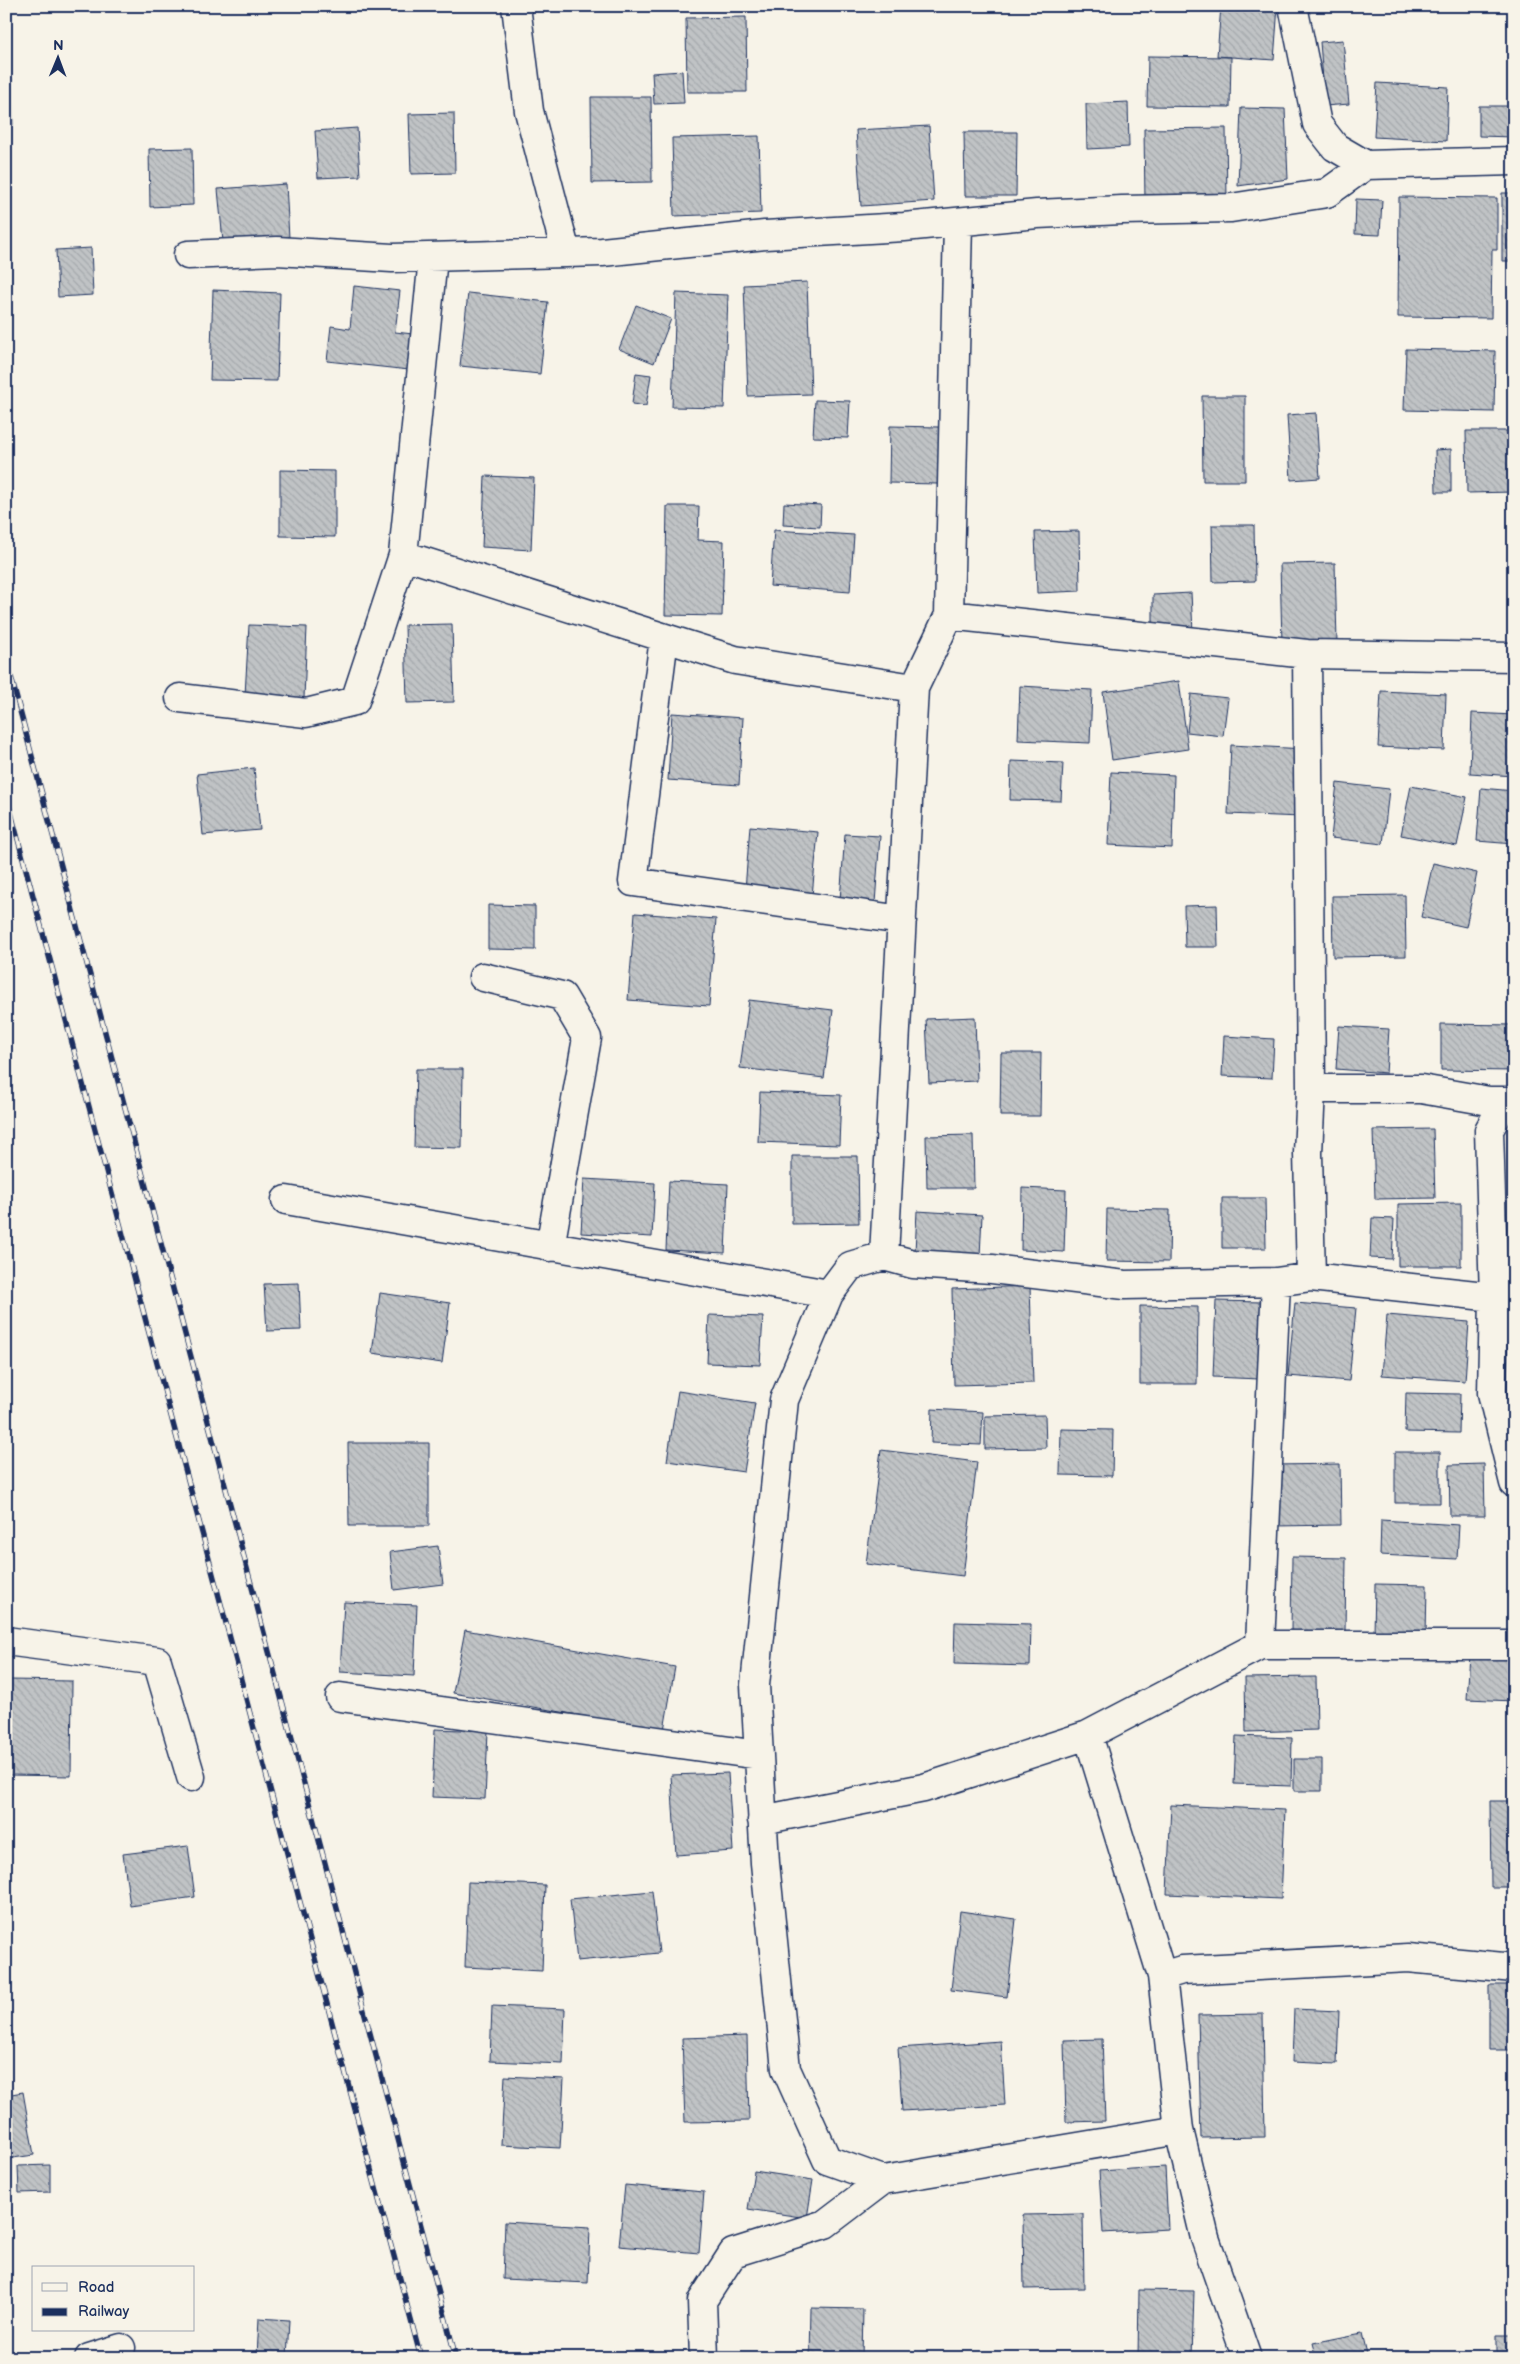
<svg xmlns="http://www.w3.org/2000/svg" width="1520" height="2364" font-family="'Balsamiq Sans',sans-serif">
  <defs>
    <pattern id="building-back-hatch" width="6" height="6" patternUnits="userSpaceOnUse" patternTransform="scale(1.25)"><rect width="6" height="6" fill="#c0c3c5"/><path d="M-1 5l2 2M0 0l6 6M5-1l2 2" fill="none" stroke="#a4a8ac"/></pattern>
  </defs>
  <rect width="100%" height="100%" fill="#f7f3e8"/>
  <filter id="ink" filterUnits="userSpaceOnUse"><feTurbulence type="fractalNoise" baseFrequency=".02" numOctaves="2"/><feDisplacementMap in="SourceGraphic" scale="10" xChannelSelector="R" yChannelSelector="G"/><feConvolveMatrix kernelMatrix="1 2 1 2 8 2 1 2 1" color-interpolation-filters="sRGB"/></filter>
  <g filter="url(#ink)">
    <!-- building -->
    <path fill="url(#building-back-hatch)" stroke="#1b2f5e" d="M1221,6h57l-4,54 -57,-4z
      M746,17l1,75h-60l-1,-74z
      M1343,40l6,64 -24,2 -5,-64z
      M1148,56l83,1 -1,50 -83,-1z
      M682,71l2,32 -30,1 -2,-31z
      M6,78h6l1,47 -7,1z
      M1377,83l71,4 -2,54 -72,-4z
      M591,97h60l1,85 -60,1z
      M1128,102l1,45 -42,2 -1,-45z
      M1479,106h35v31l-35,-1z
      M1241,108l44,1 3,70 -50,7z
      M454,113l1,60 -44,1 -2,-60z
      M929,126l5,75 -73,5 -5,-76z
      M357,128l3,48 -42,2 -3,-47z
      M1226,128l1,73 -82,1 -1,-73z
      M964,132h53l-1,64h-51z
      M759,136l2,77 -87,3 -2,-78z
      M192,148l1,57 -43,2 -1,-58z
      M286,184l3,54 -66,4 -5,-53z
      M1502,193h12v68h-12z
      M1399,197l98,1v52h-5l-1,68 -93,-1z
      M1356,199l26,1 -2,35 -25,-1z
      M91,248l2,47 -35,2 -2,-47z
      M807,282l4,112 -63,2 -4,-111z
      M354,286l46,5 -5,41 18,2 -4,36 -82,-9 4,-35 19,3z
      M213,290l67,3 -3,88 -67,-1z
      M468,293l80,9 -8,72 -80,-8z
      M676,293l52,2 -4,113 -52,-1z
      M636,305l35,14 -17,44 -35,-14z
      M1406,349l89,2 -1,61 -90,-2z
      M636,373l15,2 -5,31 -14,-2z
      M1202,396h43v85h-42z
      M815,400l35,1 -2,37 -35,-1z
      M1316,413l4,65 -29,2 -4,-65z
      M890,426l49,1 -1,57 -49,-1z
      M1466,431h48v61l-47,1z
      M1451,449v43h-15l-1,-42z
      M280,470l55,1v66l-55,-1z
      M485,476l49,2 -3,72 -49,-3z
      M784,503l37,2 -1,22 -37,-2z
      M667,506h32l-1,34 26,1 -2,75 -57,-1z
      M1212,525h42l1,56 -42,1z
      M774,530l80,5 -4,57 -80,-6z
      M1079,531l1,60 -43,2 -2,-61z
      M1335,563l2,80 -55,1 -2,-80z
      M1191,593l2,39 -40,1v-38z
      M452,624l2,78 -47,1 -2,-78z
      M249,625l58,2 -3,71 -59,-3z
      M1179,681l9,68 -76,11 -9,-68z
      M1020,686l72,4 -2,53 -72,-3z
      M1381,691l65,3 -2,56 -66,-3z
      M1191,694l37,4 -5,38 -36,-4z
      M672,713l71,5 -4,67 -71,-5z
      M1472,713l42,2v61l-44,-3z
      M1231,745l74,4 -4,68 -73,-3z
      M1011,761l52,2 -2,38 -51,-1z
      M254,768l6,62 -57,5 -6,-61z
      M1111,772l63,3 -2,73 -64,-3z
      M1337,783l52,6 -6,55 -52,-6z
      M1411,786l56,11 -10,49 -56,-11z
      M1481,788l33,3v53l-37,-3z
      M750,826l68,6 -6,64 -67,-6z
      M845,834l35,2 -5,67 -35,-3z
      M1433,863l44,10 -11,54 -45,-10z
      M1405,895l1,61 -73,1 -1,-61z
      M488,905l47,1v44l-47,-1z
      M1217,905l1,42h-33l-1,-41z
      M635,913l81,6 -7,87 -81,-6z
      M749,1000l84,10 -9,68 -84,-10z
      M975,1017l2,64 -48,2 -3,-64z
      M1441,1024l73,1v46l-73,-1z
      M1339,1026l50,3 -3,44 -50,-4z
      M1224,1036l50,3 -2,39 -50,-2z
      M1001,1053h40l-1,63h-40z
      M416,1069h47l-1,79 -48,-1z
      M760,1092l81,3 -2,50 -81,-3z
      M1433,1129l2,69 -60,1 -2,-69z
      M973,1135l1,53h-47l-1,-52z
      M792,1156h66l1,67 -67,1z
      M584,1179l71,4 -3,54 -71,-4z
      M669,1181l59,3 -3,69 -59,-3z
      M1022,1188l44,2 -2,62 -43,-2z
      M1222,1198h43l1,50h-44z
      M1461,1203v63h-63v-62z
      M1107,1209l63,1 -1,52 -63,-1z
      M917,1211l65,4 -2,41 -65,-4z
      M1372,1218l22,1 -2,40 -22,-1z
      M299,1283l2,47 -34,1 -3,-47z
      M1030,1286l3,97 -79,2 -2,-96z
      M380,1293l70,10 -8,60 -70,-10z
      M1216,1301l46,1 -3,77 -46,-2z
      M1295,1303l61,5 -7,73 -61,-5z
      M1140,1306l58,1 -1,77h-57z
      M709,1315l54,2 -3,48 -53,-2z
      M1387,1315l82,7 -4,59 -83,-6z
      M678,1391l77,12 -11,69 -77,-11z
      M1406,1393l54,1 -1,39 -54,-1z
      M932,1409l51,3 -2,33 -50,-2z
      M1045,1415l1,33 -61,1v-33z
      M1061,1429l52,1 -1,46 -52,-1z
      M348,1443h81v83h-80z
      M881,1450l96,12 -14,114 -97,-12z
      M1395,1452h45v51h-45z
      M1340,1464l1,61 -67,1v-61z
      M1484,1464l1,52h-35l-1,-51z
      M1381,1520l78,5 -2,34 -77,-4z
      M438,1546l5,38 -49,6 -4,-38z
      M1292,1557l54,1 -1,74 -54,-1z
      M1375,1584l52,1 -1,50 -52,-1z
      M344,1602l73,3 -3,71 -74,-4z
      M955,1622l76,2 -1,42 -76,-2z
      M465,1630l210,37 -11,63 -211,-37z
      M1470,1655l44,2v44l-47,-2z
      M1316,1677l1,53 -71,2 -1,-54z
      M10,1680l62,1 -1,95 -63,-1z
      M435,1729l53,2 -3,68 -53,-2z
      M1236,1736l56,2 -1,48 -57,-2z
      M1294,1759h28v32h-28z
      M728,1773l5,78 -57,4 -5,-80z
      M1490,1801h24v86h-23z
      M1171,1805l114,5 -4,89 -114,-5z
      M188,1846l7,51 -65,9 -7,-52z
      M468,1882l77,3 -3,86 -77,-4z
      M652,1891l7,62 -82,8 -7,-62z
      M960,1911l56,8 -9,78 -56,-7z
      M1489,1985h25v65h-25z
      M492,2006l73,3 -2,55 -73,-3z
      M1294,2009l45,2 -2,53 -45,-2z
      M1263,2014l2,123 -64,1 -3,-123z
      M747,2036l2,85 -64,1 -3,-84z
      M1102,2039l3,82 -39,1 -2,-82z
      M1001,2041l4,64 -103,6 -4,-63z
      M505,2076l59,3 -4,69 -59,-3z
      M23,2092l11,63 -28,4v-64z
      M50,2165v27l-31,1 -1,-27z
      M1165,2167l3,62 -65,4 -4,-62z
      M754,2171l59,9 -6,38 -59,-9z
      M625,2185l79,7 -5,61 -80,-7z
      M1083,2214l1,74 -60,1 -1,-74z
      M505,2222l85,5 -2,56 -85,-4z
      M1139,2290l55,1 -2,67h-54z
      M811,2308l52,1 -1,49h-52z
      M259,2318l30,2 -2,38 -30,-1z
      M1362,2333l6,25h-51l-4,-15z
      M1497,2335h17v23h-17z
      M634,2354l48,2v2h-48z"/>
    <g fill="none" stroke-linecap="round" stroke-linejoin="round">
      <defs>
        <path id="minor" d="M516,6l13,105 37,142
          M1293,6l24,118 18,23 31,18 148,-4
          M188,255l89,-4 115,7 210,-6 163,-17 139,-8 133,-13 85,-4 109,-2 96,-15 39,-28
          M433,258l-30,297 332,105 179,28 35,-73 9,-392
          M949,615l358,39 207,3
          M664,638l-31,244 269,38
          M1307,654l4,435 -3,64 3,124
          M180,698l126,15 49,-12 48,-146
          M483,977l79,19 25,42 -37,209
          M1311,1089h110l68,12
          M1514,1101h-25l15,2 -15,27 5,167 -2,96 22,90
          M286,1200l543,94
          M884,1256l30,-568
          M6,1641l151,20 34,116
          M1260,1645l16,-363
          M340,1697l419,58
          M1088,1735l74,241
          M762,1820l162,-32 164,-53 172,-90h254
          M1179,2130l-296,50 -56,-20 -41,-91 -21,-206 -10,-178 29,-285 45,-106 21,-28 34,-10 29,8 79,5 133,16 151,-3 35,-5 183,20
          M89,2358l32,-10
          M704,2358l-2,-57 31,-48 92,-29 58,-44
          M1247,2358l-42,-120 -26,-108 -17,-154 20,-6 226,-12 106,10"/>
      </defs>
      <!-- minor casing -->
      <use href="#minor" stroke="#1b2f5e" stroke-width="31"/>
      <!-- minor -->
      <use href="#minor" stroke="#f7f3e8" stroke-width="28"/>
      <defs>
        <path id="rail" d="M6,658l450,1700
          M6,794l415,1564"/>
      </defs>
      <!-- rail casing -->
      <use href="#rail" stroke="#1b2f5e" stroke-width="5.5"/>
      <!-- rail -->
      <use href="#rail" stroke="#f7f3e8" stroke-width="4" stroke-dasharray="11" stroke-linecap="butt"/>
    </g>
  </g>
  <!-- margin -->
  <rect width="1520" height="2364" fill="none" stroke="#f7f3e8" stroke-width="25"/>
  <rect x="12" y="12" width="1495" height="2339" fill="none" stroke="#1b2f5e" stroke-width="2" filter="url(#ink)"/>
  <!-- legend -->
  <rect x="32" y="2266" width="162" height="65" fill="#f7f3e8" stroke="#9fa5b1"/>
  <rect x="42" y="2283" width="25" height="8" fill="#f7f3e8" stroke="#9fa5b1"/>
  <text x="78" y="2292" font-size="15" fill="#1b2f5e">Road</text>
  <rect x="42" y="2308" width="25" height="8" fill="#1b2f5e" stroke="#9fa5b1"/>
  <text x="78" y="2316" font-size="15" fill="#1b2f5e">Railway</text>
  <!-- north arrow -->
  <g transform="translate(58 58) rotate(1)" stroke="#f7f3e8" stroke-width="4" paint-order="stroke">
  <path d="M0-4L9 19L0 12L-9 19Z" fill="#1b2f5e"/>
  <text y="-8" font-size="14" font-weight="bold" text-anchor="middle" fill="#1b2f5e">N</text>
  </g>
</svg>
